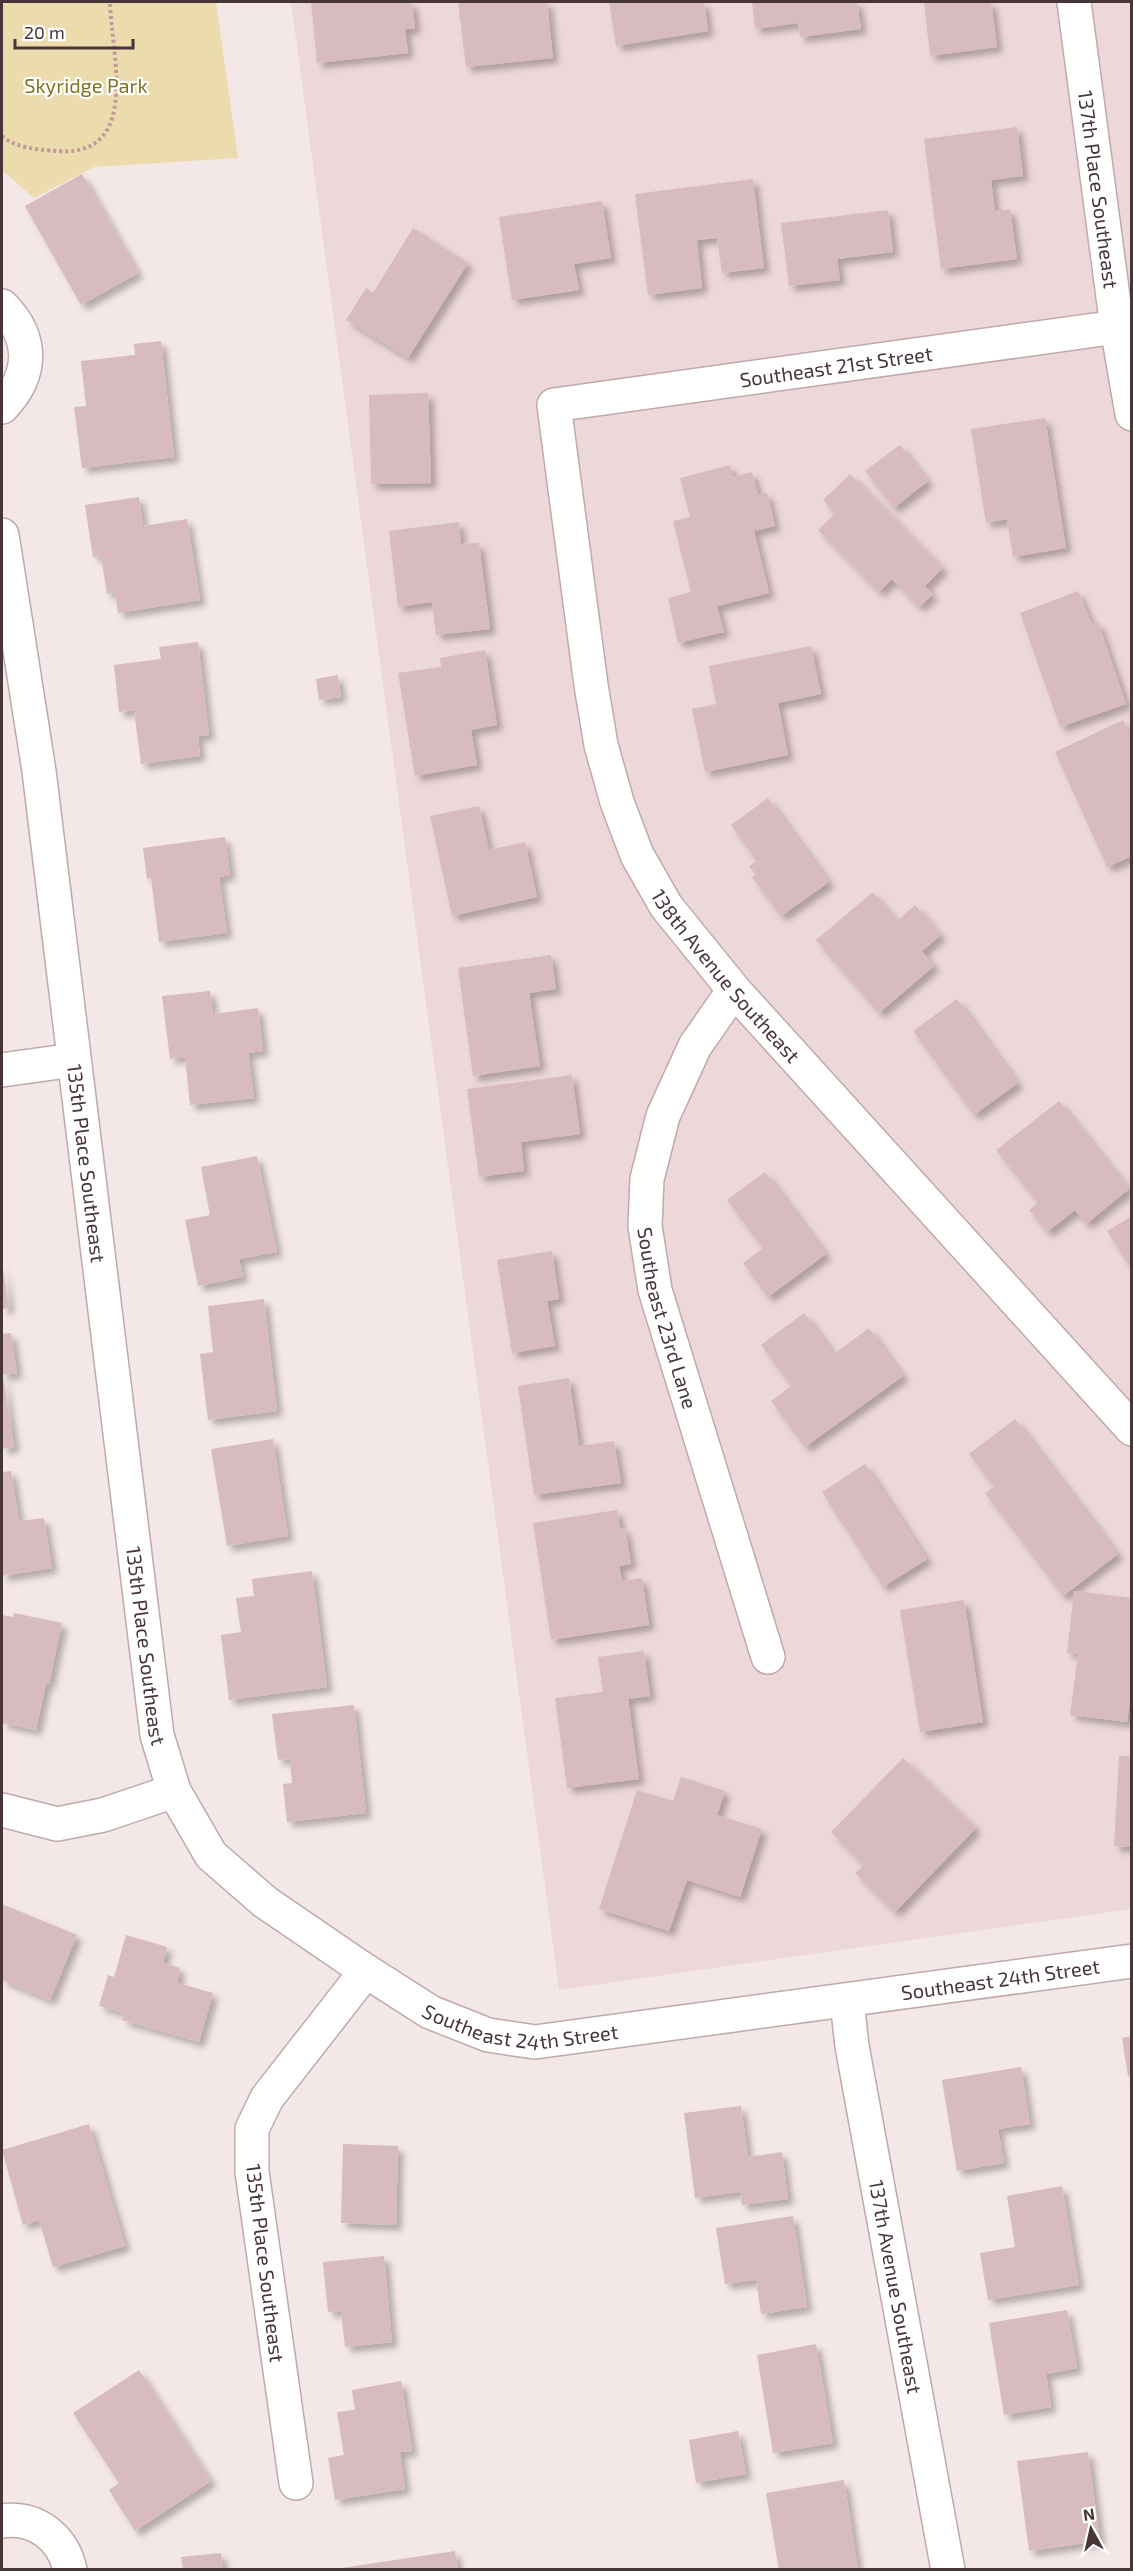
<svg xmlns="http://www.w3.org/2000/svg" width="1133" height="2571" font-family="'Exo 2',sans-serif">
  <defs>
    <filter id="shadow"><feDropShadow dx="5.5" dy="5.5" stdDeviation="3" flood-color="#0004"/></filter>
  </defs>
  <rect width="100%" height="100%" fill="#f4e7e7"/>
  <!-- residential -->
  <path fill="#edd8d9" d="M291,2h840v1907l-572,81z"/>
  <!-- green -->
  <path fill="#ebdbad" d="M2,2h214l22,156 -144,9 -60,31 -29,-25h-3z"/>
  <!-- building -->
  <path fill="#d7bbbe" filter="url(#shadow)" d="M311,2h101l3,27h-10l3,24 -91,10z
    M458,2h89l6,56 -87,9z
    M609,2h95l4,29 -92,15z
    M752,2h105l4,27 -61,8 -2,-14 -43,6z
    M924,2h67l6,45 -67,9z
    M1017,127l6,49 -32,4 4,31 15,-2 7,50 -76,10 -17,-130z
    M82,174l56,99 -57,32 -56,-99z
    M753,179l11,89 -42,5 -5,-35 -20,2 5,48 -54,7 -13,-101z
    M602,201l9,57 -37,6 5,26 -67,10 -13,-83z
    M888,210l5,42 -56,7 3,21 -51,6 -8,-63z
    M413,228l55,35 -60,95 -62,-38 20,-32 7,5z
    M161,341l13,116 -92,11 -8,-61 12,-1 -5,-45 54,-6 -1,-11z
    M428,393l3,90 -60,1 -2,-89z
    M1045,418l21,130 -53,9 -6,-38 -21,4 -15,-94z
    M900,445l28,36 -34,27 -29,-37z
    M730,465l3,12 19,-5 6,23 9,-2 8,33 -21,5 15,62 -52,13 7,26 -46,11 -10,-45 23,-6 -18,-71 17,-4 -10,-39z
    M850,474l93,94 -18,18 8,8 -14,13 -27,-28 -13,13 -61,-62 17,-16 -12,-14z
    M139,497l4,29 44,-7 13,81 -82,13 -3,-21 -8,2 -6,-38 -8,1 -8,-52z
    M459,522l2,22 18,-1 11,86 -54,6 -4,-33 -34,5 -9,-76z
    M1078,591l14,33 6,-2 28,82 -66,23 -40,-114z
    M198,642l11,93 -11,1 2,20 -59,8 -7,-54 -15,2 -5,-47 47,-6 -2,-12z
    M811,646l10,48 -43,9 10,52 -83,17 -13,-63 24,-5 -7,-38z
    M485,650l12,75 -26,5 6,35 -62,11 -17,-103 43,-6 -1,-9z
    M338,675l3,22 -22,3 -3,-21z
    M1123,720l9,18v118l-25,11 -52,-115z
    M768,798l61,84 -48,34 -29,-39 4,-2 -7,-9 8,-5 -26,-36z
    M479,806l10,44 36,-8 12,55 -85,19 -22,-100z
    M225,837l5,38 -11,2 8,56 -68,9 -8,-64 -4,1 -4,-31z
    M873,892l24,29 18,-16 26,30 -19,16 12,15 -55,47 -63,-73z
    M551,955l5,34 -27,4 11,73 -67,10 -15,-108z
    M210,991l3,23 45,-6 5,43 -15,2 6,45 -64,7 -5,-48 -15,2 -8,-63z
    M957,999l61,84 -44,32 -61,-84z
    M572,1075l8,59 -59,8 3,29 -45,6 -12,-88z
    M1059,1101l70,88 -43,35 -11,-14 -28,22 -18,-22 9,-7 -42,-53z
    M257,1156l20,96 -38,7 4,18 -45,9 -13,-66 25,-5 -9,-48z
    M765,1172l61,82 -58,43 -25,-34 20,-15 -36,-48z
    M1132,1216v54l-25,-39z
    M552,1251l7,48 -12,2 8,45 -43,7 -15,-93z
    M2,1262l7,46 -7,1z
    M264,1299l13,112 -69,9 -8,-66 13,-2 -5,-46z
    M804,1313l30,41 35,-26 34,48 -98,71 -34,-46 20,-15 -30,-41z
    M11,1333l6,40 -14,2 11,72 -12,2v-115z
    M569,1378l10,68 35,-5 7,42 -87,12 -16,-109z
    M1015,1419l103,135 -55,42 -78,-103 9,-6 -25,-33z
    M273,1439l15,97 -61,10 -16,-97z
    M865,1464l62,95 -44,28 -61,-95z
    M11,1471l8,50 25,-3 8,50 -50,8v-104z
    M617,1510l3,19 5,-1 6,36 -12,2 3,15 20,-3 7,47 -98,15 -18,-117z
    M312,1571l15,116 -98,13 -8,-65 20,-3 -5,-34 18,-2 -2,-17z
    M1074,1591l58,7v87l-5,37 -57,-7 8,-61 -11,-1z
    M964,1600l19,122 -63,10 -20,-122z
    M14,1613l48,10 -13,61 -3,-1 -10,47 -34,-7v-108l11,2z
    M644,1651l6,45 -22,3 11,80 -72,9 -12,-90 48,-6 -5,-35z
    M354,1705l12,108 -79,9 -4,-38 9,-1 -2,-24 -12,1 -6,-46z
    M1119,1756h13v91l-18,-1z
    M903,1758l73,70 -81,84 -40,-39 9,-8 -33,-33z
    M681,1777l44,14 -8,24 45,14 -22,68 -53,-17 -18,51 -70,-22 38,-119 36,11z
    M2,1904l75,31 -27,65 -48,-20z
    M126,1935l41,12 -4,16 17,5 -3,15 36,10 -14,49 -77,-22 2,-7 -25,-7 9,-31 6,2z
    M1132,2036v39l-4,1 -6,-38z
    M1021,2067l9,57 -32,5 6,34 -47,8 -15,-91z
    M741,2106l7,51 34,-5 6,47 -46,6 -2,-13 -45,6 -11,-85z
    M89,2124l36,122 -72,21 -14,-47 -16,5 -21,-75z
    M343,2144l55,2 -2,79 -55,-2z
    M1062,2186l17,99 -91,15 -8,-47 35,-6 -8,-51z
    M793,2216l14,91 -46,7 -5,-34 -31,4 -9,-56z
    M384,2256l8,86 -47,5 -4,-36 -13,1 -5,-50z
    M1067,2310l10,58 -31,6 5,33 -47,8 -15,-92z
    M816,2344l17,99 -60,10 -16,-98z
    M139,2370l72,111 -76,50 -26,-41 10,-7 -46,-70z
    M401,2381l11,70 -12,1 5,37 -70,11 -7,-42 16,-3 -7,-43 18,-2 -3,-20z
    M738,2431l8,43 -50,9 -7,-43z
    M1088,2452l12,89 -71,10 -12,-90z
    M844,2480l14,90h-79l-13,-77z
    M455,2551l3,19h-116v-2z
    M221,2553l2,17h-40l-2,-13z"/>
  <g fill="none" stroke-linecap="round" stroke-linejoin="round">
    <defs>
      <g id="minor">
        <path id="s1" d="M1074,2l43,325 15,87"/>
        <path d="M2,306c32,32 31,69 0,101"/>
        <path id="s2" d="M1117,327l-563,78 37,280 10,60 16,57 20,53 29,51 68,84 398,439"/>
        <path id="s3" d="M2,535l37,236 118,964 17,56"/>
        <path id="s4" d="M734,990l-39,56 -32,70 -16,63 -2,47 10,64 113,367"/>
        <path d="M2,1070l72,-10"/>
        <path id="s5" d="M2,1810l55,14 46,-9 71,-24 37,64 54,47 101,69 64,41 58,23 47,7 597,-81"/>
        <path id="s6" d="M847,2001l5,45 96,524"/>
        <path d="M296,2483l-44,-311v-43l15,-31 99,-127"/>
        <path d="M2,2521c33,-5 61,16 68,49"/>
      </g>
    </defs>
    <!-- minor casing -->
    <use href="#minor" stroke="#c0a9aa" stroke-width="36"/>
    <!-- path -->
    <path stroke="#c3999c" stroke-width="4" stroke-dasharray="3 3" stroke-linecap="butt" d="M2,136c13,12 38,14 56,15 84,6 53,-99 52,-149"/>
    <!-- minor -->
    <use href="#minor" stroke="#fff" stroke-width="33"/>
  </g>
  <g text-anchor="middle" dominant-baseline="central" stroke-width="4.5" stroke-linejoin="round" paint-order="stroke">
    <!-- park labels -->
    <g font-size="20" fill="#7d7525" stroke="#fff">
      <text x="86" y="85">Skyridge Park</text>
    </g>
    <!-- street labels -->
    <g font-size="20" fill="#483537" stroke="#fff">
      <text stroke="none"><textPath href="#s1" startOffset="189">137th Place Southeast</textPath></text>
      <text transform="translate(836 366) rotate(-8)">Southeast 21st Street</text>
      <text stroke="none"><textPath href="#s2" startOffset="1178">138th Avenue Southeast</textPath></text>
      <text stroke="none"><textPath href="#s3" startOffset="634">135th Place Southeast</textPath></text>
      <text stroke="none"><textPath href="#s4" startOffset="352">Southeast 23rd Lane</textPath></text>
      <text stroke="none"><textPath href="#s3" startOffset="1120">135th Place Southeast</textPath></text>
      <text stroke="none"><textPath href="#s5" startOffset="1102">Southeast 24th Street</textPath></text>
      <text stroke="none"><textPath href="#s5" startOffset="616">Southeast 24th Street</textPath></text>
      <text transform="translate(266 2263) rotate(83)">135th Place Southeast</text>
      <text stroke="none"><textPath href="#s6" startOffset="290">137th Avenue Southeast</textPath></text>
    </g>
  </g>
  <!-- border -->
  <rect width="1133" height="2571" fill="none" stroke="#483537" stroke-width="6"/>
  <!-- north arrow -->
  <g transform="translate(1091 2529) rotate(352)" stroke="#ffffff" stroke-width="4.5" paint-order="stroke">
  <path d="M0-4.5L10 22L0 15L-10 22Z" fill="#483537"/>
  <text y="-9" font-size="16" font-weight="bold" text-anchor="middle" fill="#483537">N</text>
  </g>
  <!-- scale -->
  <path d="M15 39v9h118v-9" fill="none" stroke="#483537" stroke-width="3"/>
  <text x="24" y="39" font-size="18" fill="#483537" stroke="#ffffff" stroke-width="4.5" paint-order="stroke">20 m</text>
</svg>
